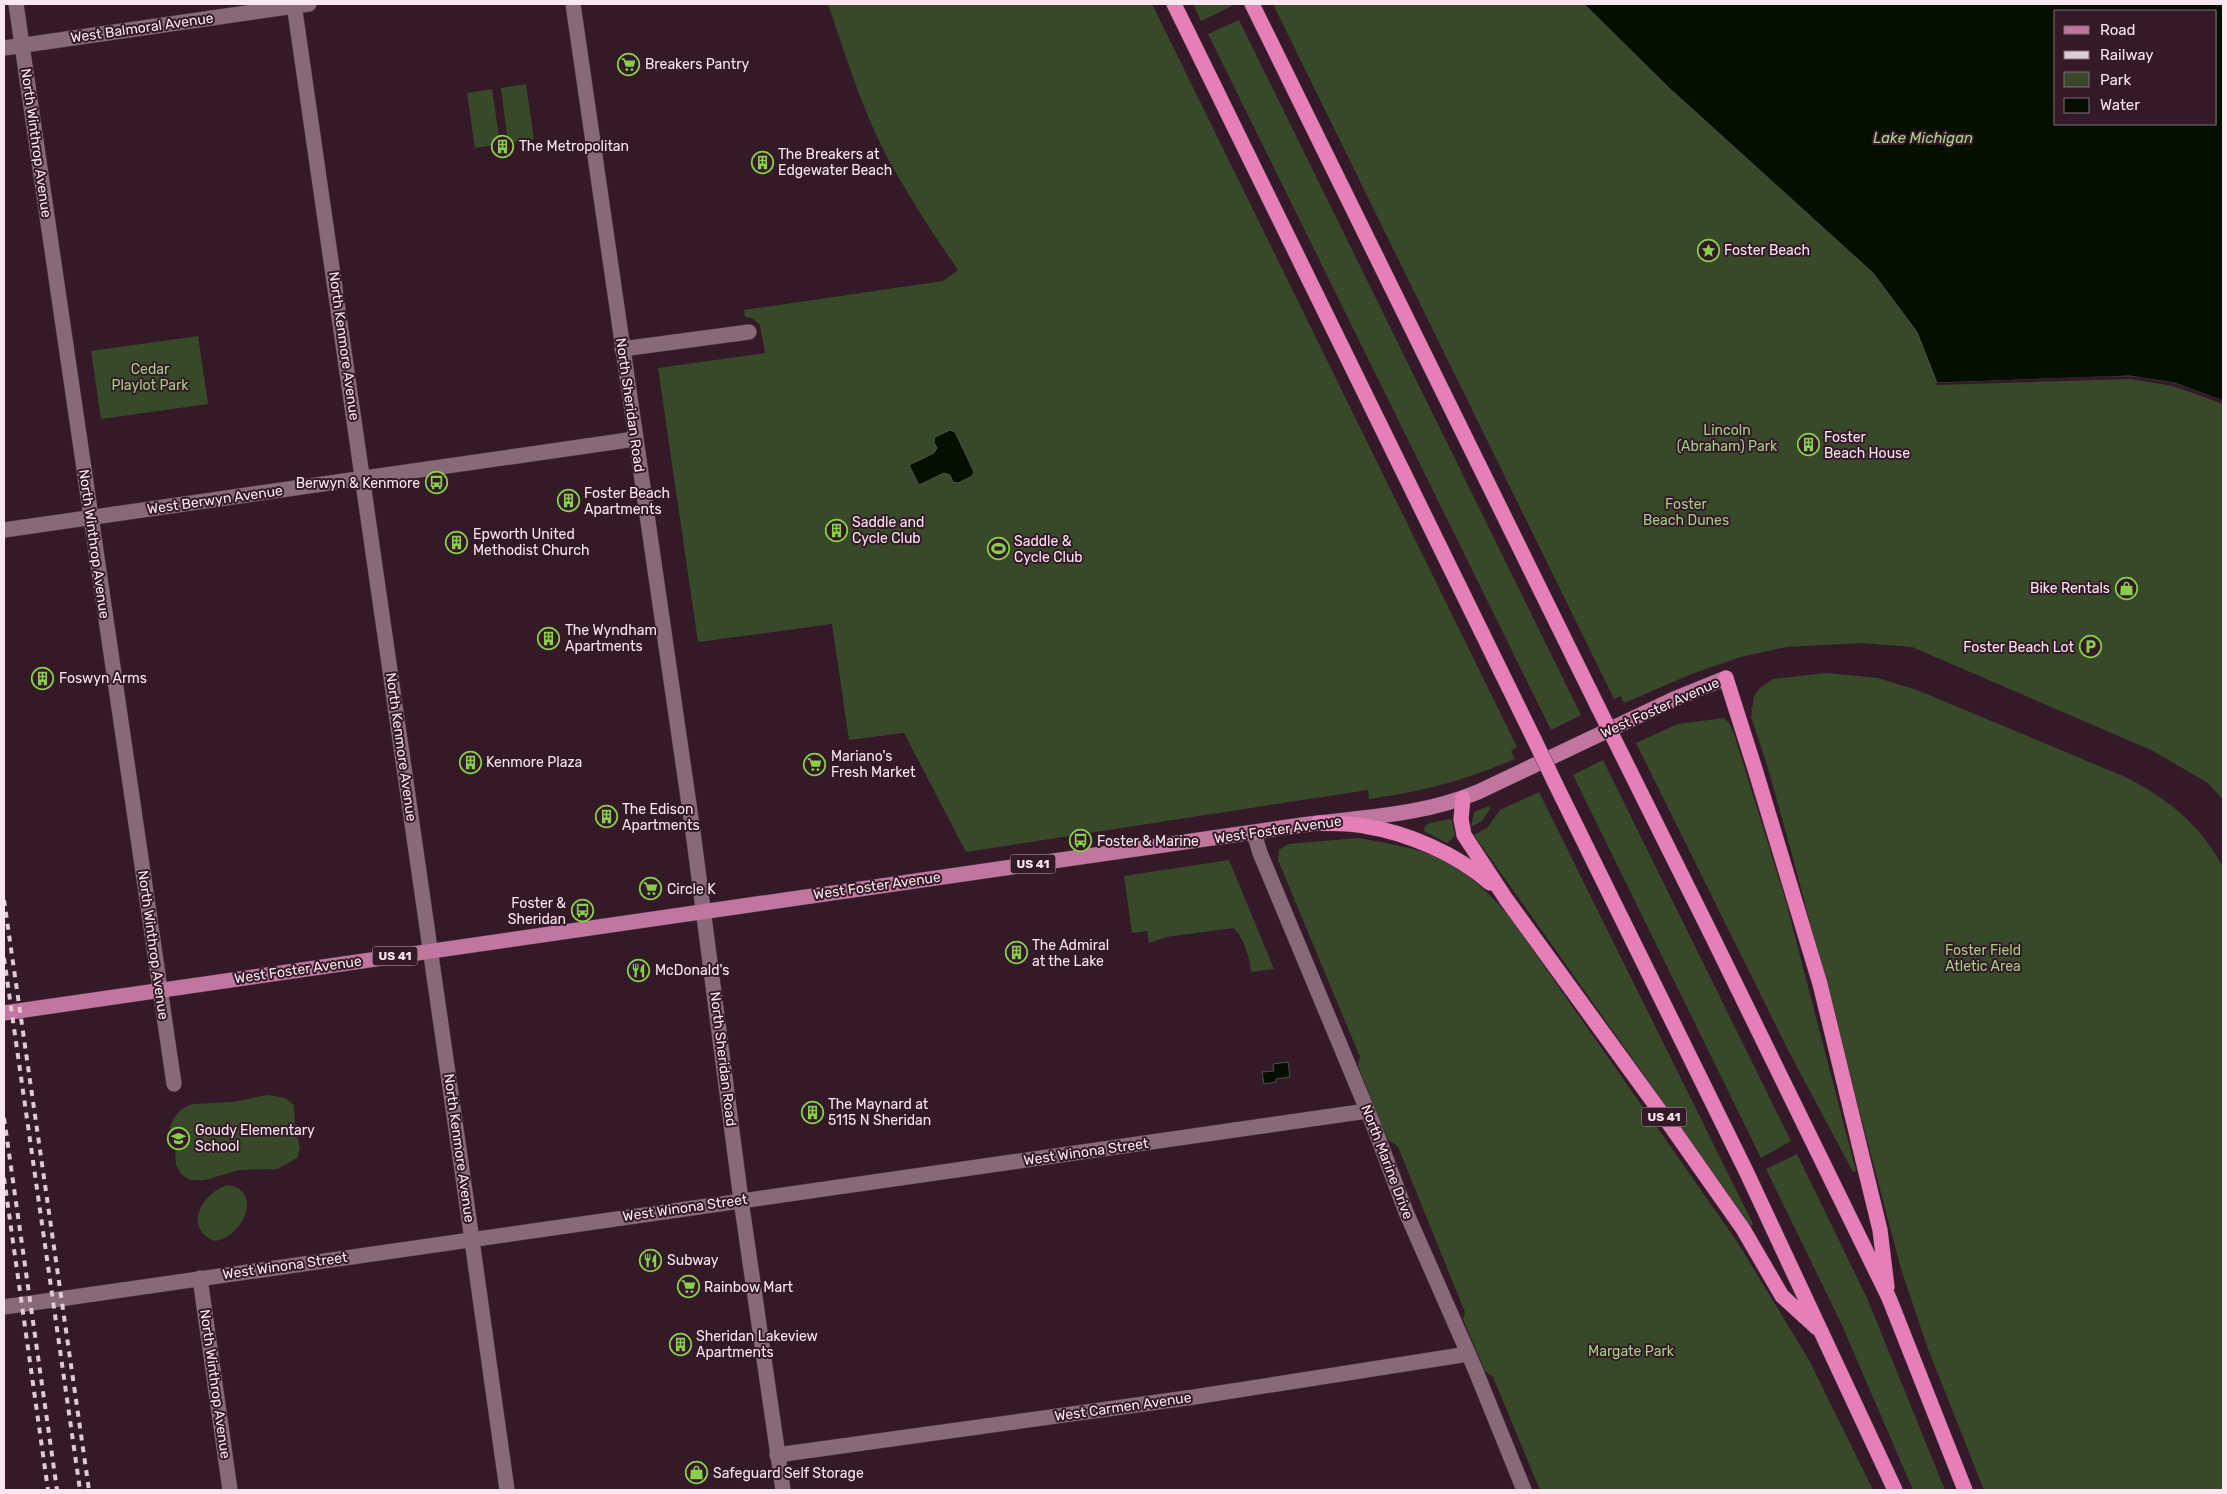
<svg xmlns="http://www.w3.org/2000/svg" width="2227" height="1494" font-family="Rubik,sans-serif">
  <rect width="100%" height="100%" fill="#341a28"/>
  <!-- green -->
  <path fill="#374929" d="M828,4h324l365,743 -6,4 4,8c-52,22 -90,32 -146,40l-1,-9 -402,62 -62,-119 -55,7 -17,-116 -134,18 -40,-274 107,-15 -5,-28 -8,-7 -7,-1 -1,-7 199,-29 15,-11c-26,-38 -51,-76 -73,-117 -24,-47 -40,-99 -57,-149z
    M1193,4h38l1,2 -31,15z
    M1273,4h311l84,83 205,186 44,59 20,51 169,-7 57,5 60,20v399l-15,-17 -57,-33 -239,-103 -51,-4 -75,4 -45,10 -47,16 -70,30 -3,-7 -7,3z
    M1239,20l342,695 -30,15 -343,-696z
    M526,84l8,55 -26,4 -7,-55z
    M492,89l8,55 -25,4 -8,-55z
    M198,336l10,68 -107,15 -10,-68z
    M1826,673l52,5 39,12 206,86c43,21 77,48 100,91v623h-239l-56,-141 -27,-80 -107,-407 -26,-94 -17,-51 3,-21 6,-8 13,-9z
    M1724,718l5,5 5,11 51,164 71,273 -3,1 -65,-122 -152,-307 42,-19z
    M1603,760l188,381 -30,17 -188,-383z
    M1539,792l214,432 -2,2 -277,-391 13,-7 13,-18z
    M1489,806l1,3 -8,12 -11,6 3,-15z
    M1450,819l2,2 3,15 -8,7 -23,-12 1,-5 5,-3z
    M1358,838c22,4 44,7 65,14 34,10 63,37 86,64l229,327 71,117 64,130h-333l-47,-113 -8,-6 -22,-52 2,-7 -67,-165 -10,-8 -30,-73 2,-9 -82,-197 1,-10 9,-6z
    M1229,860l45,109 -23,3c0,-11 -9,-39 -18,-44l-67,9 -17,6 -2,-12 -15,2 -8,-57z
    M267,1095l18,3 9,7 1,24 5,19 -3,10 -19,11 -39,1 -34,10h-15l-9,-6 -5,-9 -1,-19 -5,-18c3,-12 12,-22 24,-24l39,-2z
    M1797,1154l70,144 78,192h-32l-72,-167 -75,-154z
    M228,1185c35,5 16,52 -13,56 -33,-12 -13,-49 13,-56z"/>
  <!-- water -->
  <path fill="#040f00" stroke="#4e5048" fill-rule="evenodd" d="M1584,4h639v397l-49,-18 -44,-7 -193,7 -20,-51 -44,-59 -205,-186zM2056,11h160v113h-160z
    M950,430l5,2 19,40 -2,4 -14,7 -5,-1 -3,-7 -6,-2 -25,12 -10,-20 25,-12 3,-5 -3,-6 1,-5z
    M1288,1062l2,15 -14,2v3l-12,2 -2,-12 12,-1 -1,-7z"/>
  <!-- pier -->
  <path fill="#341a28" d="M2106,376l33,1 34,6 45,15 5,3v3l-50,-18 -43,-7 -193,6 -2,-2z"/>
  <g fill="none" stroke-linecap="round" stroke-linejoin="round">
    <defs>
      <path id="street" d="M16,4l158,1080
        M294,4l175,1215 38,271
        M4,48l305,-44
        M622,349l127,-17
        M4,530l631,-91
        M200,1278l30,212
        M4,1307l1363,-196
        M777,1455l417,-58 274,-43"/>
      <path id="secondary" d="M573,4l120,828 48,368 42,290
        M1254,833l6,20 113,271 33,88 69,157 49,121"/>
      <path id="primary" d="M4,1013l1298,-188c60,-8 119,-9 176,-33l196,-93 52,-21"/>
      <path id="highway" d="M1174,4l360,735
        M1252,4l346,703
        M1726,678l29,91 65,215 60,246 7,57
        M1620,751l93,187 176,360 76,192
        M1555,783l191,388 149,319
        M1463,798l-2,21 3,16 42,64 164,226 73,104 39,67 35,32
        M1318,823c15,1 31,0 46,3 45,7 92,28 126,57"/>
    </defs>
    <!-- street casing -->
    <use href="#street" stroke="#4b3642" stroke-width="16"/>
    <!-- secondary casing -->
    <use href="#secondary" stroke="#4b3642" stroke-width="16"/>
    <!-- primary casing -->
    <use href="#primary" stroke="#4b3642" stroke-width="16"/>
    <!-- highway casing -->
    <use href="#highway" stroke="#4b3642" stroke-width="16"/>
    <!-- street -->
    <use href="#street" stroke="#886979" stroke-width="15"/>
    <!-- secondary -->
    <use href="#secondary" stroke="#886979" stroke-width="15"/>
    <!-- primary -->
    <use href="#primary" stroke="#c0769f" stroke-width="15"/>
    <!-- highway -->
    <use href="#highway" stroke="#e67fb8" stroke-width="15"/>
    <!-- rail -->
    <path stroke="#decad3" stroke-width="4" stroke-dasharray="6 6" stroke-linecap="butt" d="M4,900l85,590
      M4,958l76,532
      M4,1118l53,372
      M4,1178l44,312"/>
    <defs>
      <path id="highway-bridge" d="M1598,707l22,44
        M1534,739l21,44"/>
    </defs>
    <!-- highway-bridge casing -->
    <use href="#highway-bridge" stroke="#4b3642" stroke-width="16" stroke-linecap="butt"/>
    <!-- highway-bridge -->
    <use href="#highway-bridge" stroke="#e67fb8" stroke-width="15"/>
  </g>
  <!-- icons -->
  <defs>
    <symbol id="supermarket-ring" viewBox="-11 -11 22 22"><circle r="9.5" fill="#341a28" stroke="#89cf48" stroke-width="1.5"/><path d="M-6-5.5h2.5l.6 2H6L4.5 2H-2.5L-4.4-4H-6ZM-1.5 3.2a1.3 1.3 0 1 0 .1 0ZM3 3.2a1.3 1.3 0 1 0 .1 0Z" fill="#89cf48"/></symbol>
    <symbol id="building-ring" viewBox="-11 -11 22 22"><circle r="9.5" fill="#341a28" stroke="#89cf48" stroke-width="1.5"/><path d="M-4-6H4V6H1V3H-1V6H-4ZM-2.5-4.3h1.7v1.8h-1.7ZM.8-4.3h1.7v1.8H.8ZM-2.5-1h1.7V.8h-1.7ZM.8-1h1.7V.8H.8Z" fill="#89cf48"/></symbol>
    <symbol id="sight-ring" viewBox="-11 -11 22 22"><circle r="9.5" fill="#341a28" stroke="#89cf48" stroke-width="1.5"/><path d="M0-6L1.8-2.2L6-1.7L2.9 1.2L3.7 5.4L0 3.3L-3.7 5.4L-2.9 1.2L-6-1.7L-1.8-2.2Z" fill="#89cf48"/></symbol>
    <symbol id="bus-ring" viewBox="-11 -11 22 22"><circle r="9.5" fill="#341a28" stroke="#89cf48" stroke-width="1.5"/><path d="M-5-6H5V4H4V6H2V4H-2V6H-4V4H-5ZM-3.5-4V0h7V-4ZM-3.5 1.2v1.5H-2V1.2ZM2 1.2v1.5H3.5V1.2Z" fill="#89cf48"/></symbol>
    <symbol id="stadium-ring" viewBox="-11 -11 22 22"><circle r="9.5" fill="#341a28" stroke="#89cf48" stroke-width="1.5"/><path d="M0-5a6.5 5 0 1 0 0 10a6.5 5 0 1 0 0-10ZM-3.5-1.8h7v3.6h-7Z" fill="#89cf48"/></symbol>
    <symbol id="shop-ring" viewBox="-11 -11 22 22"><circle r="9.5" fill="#341a28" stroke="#89cf48" stroke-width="1.5"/><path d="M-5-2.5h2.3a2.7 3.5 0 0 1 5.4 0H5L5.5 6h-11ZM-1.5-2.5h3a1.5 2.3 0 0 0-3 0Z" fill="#89cf48"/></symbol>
    <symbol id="parking-ring" viewBox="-11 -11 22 22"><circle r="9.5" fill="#341a28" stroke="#89cf48" stroke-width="1.5"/><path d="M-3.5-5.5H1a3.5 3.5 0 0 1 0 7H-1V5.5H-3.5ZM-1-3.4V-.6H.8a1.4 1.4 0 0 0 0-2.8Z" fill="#89cf48"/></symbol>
    <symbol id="restaurant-ring" viewBox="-11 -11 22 22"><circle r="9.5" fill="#341a28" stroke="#89cf48" stroke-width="1.5"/><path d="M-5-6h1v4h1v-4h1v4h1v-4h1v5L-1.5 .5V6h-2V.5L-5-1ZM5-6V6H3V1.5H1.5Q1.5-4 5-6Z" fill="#89cf48"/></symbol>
    <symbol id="school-ring" viewBox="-11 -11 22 22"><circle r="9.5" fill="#341a28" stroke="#89cf48" stroke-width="1.5"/><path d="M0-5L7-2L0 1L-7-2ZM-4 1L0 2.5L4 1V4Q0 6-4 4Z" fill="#89cf48"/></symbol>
  </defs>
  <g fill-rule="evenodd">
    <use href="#supermarket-ring" x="616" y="52" width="25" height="25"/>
    <use href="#building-ring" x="490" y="134" width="25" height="25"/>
    <use href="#building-ring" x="750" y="150" width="25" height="25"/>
    <use href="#sight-ring" x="1696" y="238" width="25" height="25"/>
    <use href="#building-ring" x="1796" y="432" width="25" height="25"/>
    <use href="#bus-ring" x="424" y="470" width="25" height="25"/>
    <use href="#building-ring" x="556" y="488" width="25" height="25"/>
    <use href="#building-ring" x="824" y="518" width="25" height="25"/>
    <use href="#building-ring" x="444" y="530" width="25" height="25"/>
    <use href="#stadium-ring" x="986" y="536" width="25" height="25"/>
    <use href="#shop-ring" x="2114" y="576" width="25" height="25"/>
    <use href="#building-ring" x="536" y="626" width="25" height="25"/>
    <use href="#parking-ring" x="2078" y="634" width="25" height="25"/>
    <use href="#building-ring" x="30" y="666" width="25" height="25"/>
    <use href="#building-ring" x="458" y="750" width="25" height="25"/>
    <use href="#supermarket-ring" x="802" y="752" width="25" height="25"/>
    <use href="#building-ring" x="594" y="804" width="25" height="25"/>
    <use href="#bus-ring" x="1068" y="828" width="25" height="25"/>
    <use href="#supermarket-ring" x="638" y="876" width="25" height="25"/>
    <use href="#bus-ring" x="570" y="898" width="25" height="25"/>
    <use href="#building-ring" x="1004" y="940" width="25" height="25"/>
    <use href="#restaurant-ring" x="626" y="958" width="25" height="25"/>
    <use href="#building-ring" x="800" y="1100" width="25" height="25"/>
    <use href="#school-ring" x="166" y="1126" width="25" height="25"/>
    <use href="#restaurant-ring" x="638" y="1248" width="25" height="25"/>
    <use href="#supermarket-ring" x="676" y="1274" width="25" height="25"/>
    <use href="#building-ring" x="668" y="1332" width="25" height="25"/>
    <use href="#shop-ring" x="684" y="1460" width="25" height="25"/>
  </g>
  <g text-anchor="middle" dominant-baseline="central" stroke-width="4" stroke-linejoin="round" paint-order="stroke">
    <!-- shield labels -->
    <g fill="#341a28" stroke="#bea9b3" stroke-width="1">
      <rect x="1010.5" y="854.5" width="45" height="19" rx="4"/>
      <rect x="372.5" y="946.5" width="45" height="19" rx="4"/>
      <rect x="1641.5" y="1107.5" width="45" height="19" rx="4"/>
    </g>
    <g font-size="12" font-weight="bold" fill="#f9e6ef">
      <text x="1033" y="864">US 41</text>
      <text x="395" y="956">US 41</text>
      <text x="1664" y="1117">US 41</text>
    </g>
    <!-- street labels -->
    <g font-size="14" fill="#f9e6ef" stroke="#341a28">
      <text transform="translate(142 28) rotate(-8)">West Balmoral Avenue</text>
      <text transform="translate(36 143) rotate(82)">North Winthrop Avenue</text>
      <text transform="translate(344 346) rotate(82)">North Kenmore Avenue</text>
      <text transform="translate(630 405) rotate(82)">North Sheridan Road</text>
      <text transform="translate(215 500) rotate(-8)">West Berwyn Avenue</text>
      <text transform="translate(94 544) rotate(82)">North Winthrop Avenue</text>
      <text transform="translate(1660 708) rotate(-24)">West Foster Avenue</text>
      <text transform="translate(401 747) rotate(82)">North Kenmore Avenue</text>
      <text transform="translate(1278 830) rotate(-8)">West Foster Avenue</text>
      <text transform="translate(877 886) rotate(-8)">West Foster Avenue</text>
      <text transform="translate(153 945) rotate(82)">North Winthrop Avenue</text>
      <text transform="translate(298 970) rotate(-8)">West Foster Avenue</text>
      <text transform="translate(723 1059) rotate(83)">North Sheridan Road</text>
      <text transform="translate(459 1148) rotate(82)">North Kenmore Avenue</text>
      <text transform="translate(1086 1152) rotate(-8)">West Winona Street</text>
      <text transform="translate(1387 1162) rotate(69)">North Marine Drive</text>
      <text transform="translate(685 1208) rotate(-8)">West Winona Street</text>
      <text transform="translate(285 1266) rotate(-8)">West Winona Street</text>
      <text transform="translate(215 1384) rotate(82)">North Winthrop Avenue</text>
      <text transform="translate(1123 1407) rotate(-8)">West Carmen Avenue</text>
    </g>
    <!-- poi labels -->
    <g font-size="14" fill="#f9e6ef" stroke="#341a28" text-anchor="start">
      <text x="645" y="64">Breakers Pantry</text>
      <text x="519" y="146">The Metropolitan</text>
      <text x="778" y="154">The Breakers at<tspan x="778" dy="16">Edgewater Beach</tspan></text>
      <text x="1724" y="250">Foster Beach</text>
      <text x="1824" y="437">Foster<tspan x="1824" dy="16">Beach House</tspan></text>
      <text x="420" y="483" text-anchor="end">Berwyn &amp; Kenmore</text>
      <text x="584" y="493">Foster Beach<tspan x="584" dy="16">Apartments</tspan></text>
      <text x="852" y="522">Saddle and<tspan x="852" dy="16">Cycle Club</tspan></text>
      <text x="473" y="534">Epworth United<tspan x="473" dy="16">Methodist Church</tspan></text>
      <text x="1014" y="541">Saddle &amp;<tspan x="1014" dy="16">Cycle Club</tspan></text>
      <text x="2110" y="588" text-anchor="end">Bike Rentals</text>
      <text x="565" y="630">The Wyndham<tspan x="565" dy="16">Apartments</tspan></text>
      <text x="2074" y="647" text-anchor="end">Foster Beach Lot</text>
      <text x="59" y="678">Foswyn Arms</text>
      <text x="831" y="756">Mariano's<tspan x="831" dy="16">Fresh Market</tspan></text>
      <text x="486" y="762">Kenmore Plaza</text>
      <text x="622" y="809">The Edison<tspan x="622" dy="16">Apartments</tspan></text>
      <text x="1097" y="841">Foster &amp; Marine</text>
      <text x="667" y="889">Circle K</text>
      <text x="566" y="903" text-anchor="end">Foster &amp;<tspan x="566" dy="16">Sheridan</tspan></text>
      <text x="1032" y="945">The Admiral<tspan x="1032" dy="16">at the Lake</tspan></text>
      <text x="655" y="970">McDonald's</text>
      <text x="828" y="1104">The Maynard at<tspan x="828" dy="16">5115 N Sheridan</tspan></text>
      <text x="195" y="1130">Goudy Elementary<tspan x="195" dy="16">School</tspan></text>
      <text x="667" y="1260">Subway</text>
      <text x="704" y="1287">Rainbow Mart</text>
      <text x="696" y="1336">Sheridan Lakeview<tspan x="696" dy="16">Apartments</tspan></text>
      <text x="713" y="1473">Safeguard Self Storage</text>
    </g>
    <!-- park labels -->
    <g font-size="14" fill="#a2cf81" stroke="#341a28">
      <text x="150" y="369">Cedar<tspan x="150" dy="16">Playlot Park</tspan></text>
      <text x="1727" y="430">Lincoln<tspan x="1727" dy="16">(Abraham) Park</tspan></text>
      <text x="1686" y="504">Foster<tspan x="1686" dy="16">Beach Dunes</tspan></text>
      <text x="1983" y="950">Foster Field<tspan x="1983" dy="16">Atletic Area</tspan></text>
      <text x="1631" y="1351">Margate Park</text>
    </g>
    <!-- water labels -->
    <g font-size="15" font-style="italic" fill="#a8d586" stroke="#341a28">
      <text x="1923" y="138">Lake Michigan</text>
    </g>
  </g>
  <!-- border -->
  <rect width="2227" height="1494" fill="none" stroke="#f9e6ef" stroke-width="10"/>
  <!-- legend -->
  <rect x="2054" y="10" width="162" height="115" fill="#341a28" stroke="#836c78"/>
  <rect x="2064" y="26" width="25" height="8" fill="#c0769f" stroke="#836c78"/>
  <text x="2100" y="35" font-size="15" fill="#f9e6ef">Road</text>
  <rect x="2064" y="51" width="25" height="8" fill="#decad3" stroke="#836c78"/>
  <text x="2100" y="60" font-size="15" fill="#f9e6ef">Railway</text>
  <rect x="2064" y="72" width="25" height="15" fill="#374929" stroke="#836c78"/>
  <text x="2100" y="85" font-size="15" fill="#f9e6ef">Park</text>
  <rect x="2064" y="98" width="25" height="15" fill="#040f00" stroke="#836c78"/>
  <text x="2100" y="110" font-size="15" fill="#f9e6ef">Water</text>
</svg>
